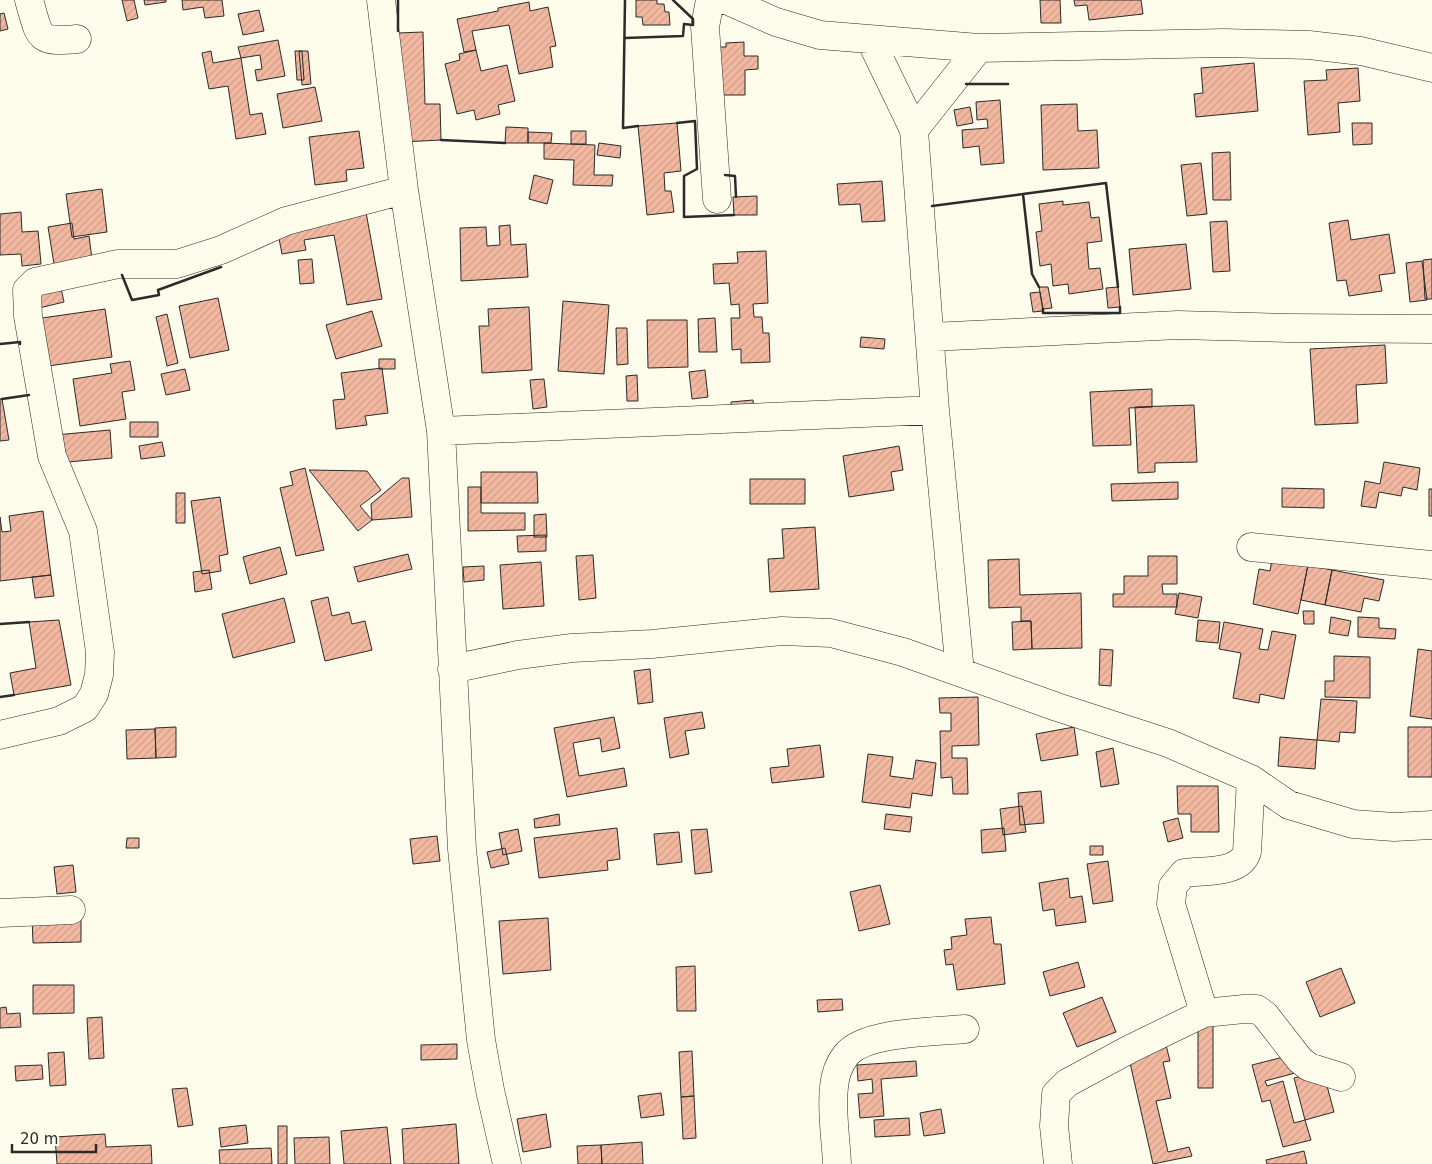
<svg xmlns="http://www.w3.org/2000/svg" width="1432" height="1164" font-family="'DejaVu Sans',sans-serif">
  <defs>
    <pattern id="building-hatch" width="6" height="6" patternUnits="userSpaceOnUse" patternTransform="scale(1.25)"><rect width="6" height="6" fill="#f2b8a0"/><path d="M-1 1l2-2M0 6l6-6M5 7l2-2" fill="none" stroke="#d09e8a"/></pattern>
  </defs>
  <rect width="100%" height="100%" fill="#fdfbea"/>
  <!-- building -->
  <path fill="url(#building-hatch)" stroke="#2b2b2b" d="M122,0h12l4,18 -11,3z
    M144,0h22v2l-21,3z
    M182,0h40l2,16 -19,2 -2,-11 -20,3z
    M636,0h21v4h7l1,8h4l1,13h-27l-1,-8h-6z
    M1040,0h20l1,23h-20z
    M1074,0h67l2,14 -54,6 -2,-15 -12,1z
    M529,2l1,9 18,-4 8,39 -6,1 3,20 -34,7 -10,-49 -37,6 4,19 -12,2 -7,-33 41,-8v-3z
    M259,10l5,21 -21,4 -5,-21z
    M4,13l4,16 -8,2v-17z
    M423,32l2,72h15l1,36 -39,2 -4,-109z
    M278,40l7,36 -28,5 -2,-11 7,-1 -2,-14 -19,3 -3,-11z
    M744,42v14h14v13l-13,1v25h-30l-1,-48h12v-4z
    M476,50l5,21 26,-6 8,36 -17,4 2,9 -24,6 -2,-10 -17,4 -12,-50 15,-4 -1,-6z
    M211,51l2,12 28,-5 9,57 12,-2 4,21 -30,5 -8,-53 -19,3 -7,-36z
    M295,51h7l2,29h-7z
    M299,51h9l3,33 -9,1z
    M1254,63l4,48 -62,6 -2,-23 9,-1 -2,-25z
    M1358,68l2,33 -22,2 2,29 -32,3 -4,-54 23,-1 -1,-10z
    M315,87l7,34 -39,7 -6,-34z
    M1000,100l4,63 -23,2 -2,-19 -16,2 -1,-18 26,-2 -1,-9 -10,1 -1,-18z
    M1077,104l1,27 19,-1 2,38 -56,2 -2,-65z
    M970,107l3,16 -16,3 -3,-16z
    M677,123l4,48 -17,2 1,18h6l3,21 -27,3 -9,-89z
    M1352,123h20v21l-19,1z
    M506,127l22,1v15h-23z
    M359,131l5,37 -18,2 1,11 -32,4 -6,-48z
    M571,131h15v13h-15z
    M528,132l24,1 -1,10h-23z
    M544,143l51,2 -1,30h19l-1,11 -39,-1 1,-25 -30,-1z
    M599,143l22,3 -1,12 -23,-3z
    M1230,152l1,48h-18l-1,-47z
    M1201,163l6,51 -20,2 -6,-51z
    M534,175l19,5 -6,24 -18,-5z
    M882,181l3,40 -23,1 -2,-18 -21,1 -2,-21z
    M102,189l5,43 -35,5 -6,-43z
    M757,196v19h-23l-1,-18z
    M1063,201v4l26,-3 2,16 8,-1 3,24 -15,2 2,26 11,-1 3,21 -34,5 -1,-10 -15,2 -2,-22 -11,2 -4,-34 6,-1 -3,-27z
    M365,207l17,92 -35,6 -13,-70 -30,5 2,10 -24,4 -6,-31z
    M21,212l1,20 16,-1 3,33 -19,2 -1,-12 -21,1v-41z
    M1348,220l3,20 38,-6 6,39 -16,2 3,16 -33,5 -3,-16 -9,1 -8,-58z
    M1227,221l3,50 -17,1 -3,-50z
    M72,223l2,16 15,-3 3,23 -38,5 -6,-37z
    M510,225l1,20 15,-1 2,33 -67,4 -1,-53 26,-1 1,19 13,-1 -1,-19z
    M1186,244l5,45 -58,6 -4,-46z
    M766,251l2,52 -15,1 1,13h8l1,16h6l1,29 -29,1v-14l-9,1 -1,-32h9l-1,-14 -8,1 -2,-22 -15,1 -1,-20 25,-1 -1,-11z
    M312,259l2,24 -14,1 -2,-24z
    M1432,259v40h-7l-2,-39z
    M1422,261l5,39 -17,2 -4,-39z
    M1039,287h9l4,21 -9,1z
    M1118,287l2,20 -12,1 -2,-20z
    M61,288l3,14 -29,7 -3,-15z
    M1040,292l3,19 -10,1 -3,-19z
    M218,298l11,52 -39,8 -11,-52z
    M563,301l46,4 -5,69 -46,-3z
    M529,307l3,63 -50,3 -3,-47h10l-1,-17z
    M105,309l7,48 -64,9 -6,-48z
    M372,311l10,35 -46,13 -10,-34z
    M167,314l11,49 -11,3 -11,-49z
    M715,318l2,34h-18l-1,-33z
    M647,320h40l1,47 -40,1z
    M616,328h11l1,36 -11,1z
    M861,337l24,2 -1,10 -24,-2z
    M1385,345l2,38 -31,2 2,38 -43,2 -5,-76z
    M379,359h16v10h-16z
    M130,361l5,29 -13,2 4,27 -46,7 -7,-47 39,-6 -2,-9z
    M382,368l6,45 -23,3 2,9 -31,4 -3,-29 12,-1 -4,-26z
    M185,369l5,21 -24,5 -5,-21z
    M705,370l3,27 -16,2 -3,-27z
    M637,375l1,26h-11l-1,-25z
    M544,379l3,28 -14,2 -3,-29z
    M1152,389v18l-23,1 2,37 -38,1 -3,-54z
    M0,399h2l7,41 -9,1z
    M753,400l2,19 -22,2 -2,-19z
    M1194,405l3,57 -42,1v9l-17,1 -3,-66z
    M130,422h28v15h-28z
    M110,430l2,28 -55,5 -2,-28z
    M162,442l3,14 -24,3 -2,-13z
    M899,446l4,24 -12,2 3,18 -45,7 -6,-41z
    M1384,462l36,6 -3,22 -14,-3 -2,9 -22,-4 -3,16 -15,-2 4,-25 15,3z
    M305,468l19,82 -28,6 -16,-68 13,-3 -3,-13z
    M309,470l58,1 14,19 -21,16 12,14 -14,11z
    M481,472h56l1,31h-57z
    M402,478h7l3,39 -40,3 -1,-16z
    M750,479h55v25h-55z
    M1178,482v17l-66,2 -1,-17z
    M468,487h13v26h44v17l-57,1z
    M1282,488l42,1v19l-42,-1z
    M1429,489h3v27h-3z
    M176,493h9v30h-9z
    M220,497l8,57 -9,2 2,15 -19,3 -11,-73z
    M43,511l8,64 -51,6v-64l2,15 9,-1 -2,-15z
    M546,514l1,23h-13v-22z
    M815,527l4,62 -49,3 -2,-33 16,-1 -2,-29z
    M546,535v16l-28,1 -1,-16z
    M280,547l7,27 -37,10 -7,-27z
    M408,554l4,15 -54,13 -4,-15z
    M593,555l3,43 -17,2 -3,-44z
    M1148,556h29v28h-15l1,10h14v13h-64v-13h11v-18h24z
    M1019,559l1,36 61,-2 1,55 -50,1 -1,-28h-10v-14l-32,1 -1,-48z
    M1272,559l36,6 -10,49 -45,-10 6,-35 11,2z
    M541,562l3,44 -41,3 -3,-44z
    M1308,565l24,5 -7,35 -24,-5z
    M484,566v14l-20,2 -1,-15z
    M209,570l3,19 -17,3 -2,-20z
    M1332,570l52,10 -5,21 -15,-3 -3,14 -36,-7z
    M51,575l3,21 -19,2 -3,-21z
    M1179,593l23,4 -4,21 -23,-4z
    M328,597l4,19 17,-4 3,12 13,-3 7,29 -47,11 -14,-60z
    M284,598l11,44 -62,16 -11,-44z
    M1303,611h11v13h-10z
    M1331,617l20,4 -3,15 -19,-3z
    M1358,617l21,1v10l17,1 -1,10 -37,-2z
    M59,620l12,65 -57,10 -4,-22 26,-5 -7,-46z
    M1198,620l22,2 -2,21 -22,-2z
    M1031,621l1,28 -19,1 -1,-28z
    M1224,622l39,7 -4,20 9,1 4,-19 24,4 -12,64 -24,-5 -1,9 -26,-5 8,-45 -22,-4z
    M1100,649l13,1 -2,36 -12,-1z
    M1418,649l14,2v68l-22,-3z
    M1334,656l36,1v41l-45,-1v-16h9z
    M650,669l3,33 -15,2 -4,-33z
    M978,697l1,48 -27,1v12h15l1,36h-15l-1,-17 -11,1 -1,-47h11v-18h-11l-1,-15z
    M1321,699l36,2 -2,32 -15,-1 -1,10 -22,-2z
    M702,712l3,16 -20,3 4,23 -19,4 -6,-40z
    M614,717l6,31 -18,4 -2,-14 -27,5 6,33 45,-8 3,18 -60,11 -13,-69z
    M176,727v30l-20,1 -1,-30z
    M1074,727l4,28 -37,6 -5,-27z
    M1408,727h24v50h-24z
    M155,729l1,29 -29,1 -1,-29z
    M1280,737l37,3 -2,29 -37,-3z
    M820,745l4,32 -52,6 -2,-15 19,-2 -2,-17z
    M1113,748l6,36 -18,3 -5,-35z
    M868,754l25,3 -3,19 23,3 3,-19 20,3 -4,33 -20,-3 -2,15 -48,-6z
    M1177,786h41l1,46h-28v-18h-13z
    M1041,791l3,32 -24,2 -2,-32z
    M1022,806l4,26 -23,3 -3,-26z
    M559,814l1,11 -25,3 -1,-9z
    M886,814l26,3 -2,15 -26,-3z
    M1178,818l5,20 -15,4 -5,-20z
    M617,828l3,31 -13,2 1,9 -69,8 -5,-40z
    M1004,828l2,23 -24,2 -1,-23z
    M518,829l4,22 -19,4 -4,-22z
    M707,829l5,43 -17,2 -4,-44z
    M679,832l3,30 -25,3 -3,-31z
    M437,836l3,25 -27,3 -3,-25z
    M127,838h12v10h-13z
    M1090,846h13v9h-13z
    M505,848l4,16 -18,4 -4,-16z
    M1108,861l5,40 -20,3 -6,-40z
    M73,865l3,27 -19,2 -3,-27z
    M1068,878l2,20 12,-2 4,26 -30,4 -2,-17 -11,2 -4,-28z
    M880,885l10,39 -31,7 -9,-39z
    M81,917v25l-48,1 -1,-25z
    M991,917l3,27h7l4,40 -48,6 -4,-26 -7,1 -2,-15 8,-1 -1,-12 16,-2 -2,-16z
    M548,918l3,52 -48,4 -4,-53z
    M1078,962l7,25 -35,9 -7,-24z
    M695,966l1,45h-19l-1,-44z
    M1341,968l14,35 -35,14 -14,-35z
    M33,985h41v28l-41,1z
    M1102,997l14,35 -39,15 -14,-34z
    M842,999l1,11 -25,2 -1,-12z
    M6,1007l1,7 13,-1 1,14 -21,1v-20z
    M102,1017l2,41 -15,1 -2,-41z
    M1198,1021h15v67h-15z
    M457,1044v15l-36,1v-15z
    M1166,1045l4,16 -7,1 8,36 -15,3 12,51 21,-5 3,9 -39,8 -25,-110z
    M692,1051l2,45 -13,1 -2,-45z
    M64,1052l2,33 -16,1 -2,-33z
    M1299,1053l4,18 -38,10 2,5 16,-5 11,42 11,-3 6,20 -28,7 -13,-47 -8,2 -10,-37z
    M916,1061l1,15 -36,3 3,37 -24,2 -2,-24 15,-1 -1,-14 -14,2 -1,-16z
    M42,1065l1,14 -27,2 -1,-15z
    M1323,1071l11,41 -29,8 -11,-42z
    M187,1088l6,37 -15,2 -6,-38z
    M661,1093l3,22 -23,3 -3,-22z
    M694,1096l2,42 -13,1 -2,-42z
    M941,1109l4,24 -21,3 -4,-23z
    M546,1114l5,33 -28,5 -6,-33z
    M909,1118l1,17 -35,2 -1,-17z
    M456,1124l3,40h-55l-2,-35z
    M246,1125l2,18 -27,4 -2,-19z
    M278,1126h9v38h-9z
    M387,1127l4,37h-47l-3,-33z
    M105,1134l1,13 45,-2 1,19h-95l-2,-27z
    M329,1137l1,27h-35l-1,-26z
    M642,1142l1,22h-41l-1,-19z
    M601,1145l1,19h-24l-1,-18z
    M271,1148l1,16h-52l-1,-14z
    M1304,1151l3,13h-40l-1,-4z"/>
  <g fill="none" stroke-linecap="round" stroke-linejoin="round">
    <defs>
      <path id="minor" d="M29,0c11,37 7,43 48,39
        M381,0l23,190 37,241 21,418 19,191 9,50 17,74
        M710,0l-5,27 12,172
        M726,0l50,22 44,13 159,13 245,-5 85,2 52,6 71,17
        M870,39l44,91 21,280 25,262
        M914,130l65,-82
        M931,337l247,-12 110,3 144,1
        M441,431l494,-21
        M1251,547l181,18
        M452,669l66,-14 54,-7 80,-4 130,-13 49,2 72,19 154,55 111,36 83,36 38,26 64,19 41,3 38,-2
        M0,735l59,-14 26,-13 9,-14 5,-19 1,-23 -17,-121 -31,-75 -24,-140 -1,-26 8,-8 83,-18h59l44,-14 65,-29 118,-31
        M0,913l71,-3
        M1204,1013l40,-4h13l8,6 35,45 9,7 32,10
        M837,1164c-1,-25 -6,-53 -3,-77 1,-12 5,-23 12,-32 19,-24 90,-23 119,-26
        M1058,1164l-4,-38 2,-32 11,-11 63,-34 74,-36 -33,-109 2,-18 11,-13c21,-3 56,1 63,-21l4,-73"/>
    </defs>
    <!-- minor casing -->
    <use href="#minor" stroke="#2b2b2b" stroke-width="29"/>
    <!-- minor -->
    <use href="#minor" stroke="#fdfbea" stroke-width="28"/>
    <!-- wall -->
    <path stroke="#2b2b2b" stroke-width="2.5" d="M398,0v31
      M625,0l-2,128 15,-2
      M625,38l58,-2 1,-12 9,1v-6l-20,-19
      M966,84h42
      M677,123l18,-2 2,48 -13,7v41l50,-2
      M441,140l64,3
      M725,175l10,1 1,21
      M932,206l91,-12
      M122,275l10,25 27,-5 -1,-5 63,-23
      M1039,287l-7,-13 -9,-80 83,-11 12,104
      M1043,309v4h77v-6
      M0,344l20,-2v2
      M2,399l27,-4
      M0,624l29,-2
      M0,697l14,-2"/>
  </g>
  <!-- scale -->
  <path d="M12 1144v8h84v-8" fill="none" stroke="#2b2b2b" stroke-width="2.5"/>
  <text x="20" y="1144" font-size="15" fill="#2b2b2b" stroke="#fdfbea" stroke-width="4" paint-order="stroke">20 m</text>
</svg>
